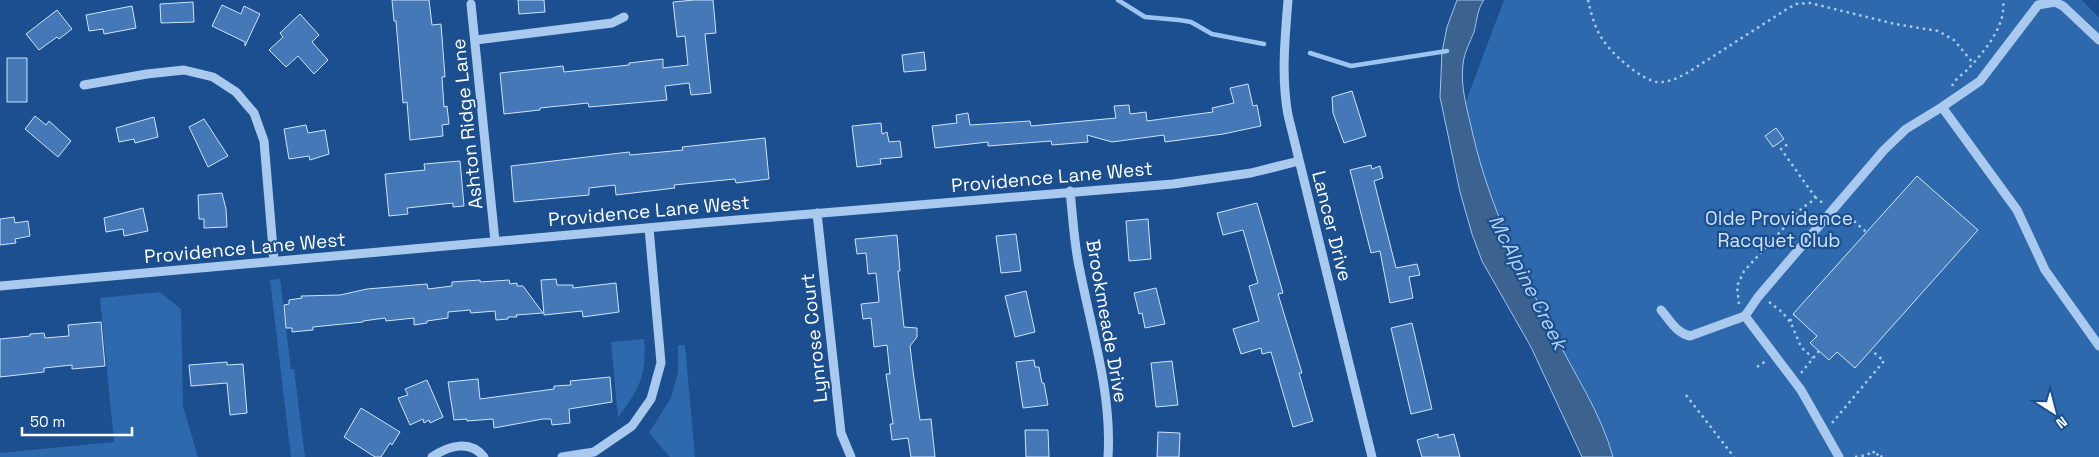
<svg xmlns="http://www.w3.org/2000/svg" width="2099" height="457" font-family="'Space Grotesk',sans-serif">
  <rect width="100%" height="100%" fill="#1b4f8f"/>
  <!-- green -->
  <path fill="#2e69ad" d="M1504,0h578l17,18v439h-504l-45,-93 -91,-244z
    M280,279l11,90h3l11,88h-14l-21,-177z
    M160,292l21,17 2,97 15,51h-198v-4l114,-11 -14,-144z
    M644,339c3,38 -5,49 -26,79l-7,-76z
    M678,345h7l10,112h-25l-21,-24 22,-35 7,-26z"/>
  <!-- water -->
  <path fill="#3c6290" stroke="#9cc4f0" d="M1457,0h27c-7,9 -7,21 -10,32 -4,10 -10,21 -11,32 -3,24 5,48 10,71 17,73 50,140 85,206 19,37 44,75 55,116h-31l-51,-110 -49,-86 -10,-27 -12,-42 -20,-95 2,-45 5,-25z"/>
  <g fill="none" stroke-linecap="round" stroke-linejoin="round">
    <!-- stream -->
    <path stroke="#9cc4f0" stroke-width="4.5" d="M1118,0l27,17 34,3 12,2 21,12 52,10
      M1310,53l41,13 96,-15"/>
  </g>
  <!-- building -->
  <path fill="#4478b7" stroke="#cfe3fa" d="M392,0h37l3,25 9,-1 4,53h-3l2,30 3,-1 2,18 -7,1 1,11 -33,4 -3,-38 -4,1 -7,-82h-2z
    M518,0h26l1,12 -26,2z
    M694,0h19l3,33 -11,1 6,59 -20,2 -2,-12 -24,3 2,14 -78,7 -1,-4 -48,5v2l-36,4 -4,-41 63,-7 1,6 65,-7v-2l34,-4v9l25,-3 -3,-29 -8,1 -4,-35z
    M193,2l1,20 -33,1 -1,-19z
    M222,5l19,9 3,-8 16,8 -15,32v-4l-33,-16z
    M132,6l4,22 -32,6 -1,-5 -14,2 -3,-16z
    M57,10l15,19 -13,10 -2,-2 -18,13 -13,-16z
    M300,14l19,21 -7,7 16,18 -14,14 -16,-18 -12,11 -17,-17 14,-13 -3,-4z
    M924,52l2,18 -22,2 -2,-17z
    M7,58h20v44h-20z
    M1248,84l5,22 4,-1 4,21 -38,8 -58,8 -1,-7 -52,7 -25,-7 1,7 -36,3 -1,-4 -63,5v-4l-53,6 -3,-22 25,-3 -1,-8 12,-2 2,12 60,-4 1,5 85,-8 -2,-12 15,-1 1,9 16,-2 1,9 66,-9 -1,-4 22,-5 -4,-15z
    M1352,91l14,45 -22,7 -11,-30 -1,-16z
    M35,116l11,9 3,-4 22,20 -13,16 -33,-28z
    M154,117l4,20 -23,6 -1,-4 -15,3 -3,-14z
    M204,119l24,37 -20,11 -19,-40z
    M881,123l1,11 5,-2 2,10 11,-1 2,16 -22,2 1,5 -24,3 -5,-41z
    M306,125l2,8 17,-3 4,24 -19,6 -1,-4 -20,3 -5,-30z
    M1776,128l8,11 -11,8 -8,-11z
    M765,138l4,41 -33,4 -1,-4 -61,6 1,3 -59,7 -1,-10 -26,3v7l-75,7 -3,-36 118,-14 1,3 53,-5 -1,-3z
    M460,161l4,45 -11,1v-4l-46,5 1,6 -19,2 -4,-42 40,-4 -1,-6z
    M1371,165l1,4 8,-3 3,12 -9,3 22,87 21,-4 3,11 -11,2 4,21 -23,5 -10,-52 -9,2 -21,-83z
    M1917,176l61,54 -123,138 -18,-16 -8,8 -19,-17 7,-7 -24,-22z
    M222,193l4,16 1,18 -23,1v-9h-5l-1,-24z
    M1257,203l26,90 -5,1 24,79h-3l14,48 -20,6 -22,-75 -9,2 -1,-6 -20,6 -8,-25 26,-8 -10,-35 9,-3 -15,-53 -20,5 -6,-22z
    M143,208l5,23 -24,5 -1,-7 -17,3 -2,-14z
    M14,217l1,6 13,-2 2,15 -15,3 1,4 -16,2v-26z
    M1148,219l3,40 -22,2 -3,-40z
    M1016,234l5,37 -20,2 -5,-37z
    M897,235l3,36h-2l6,56 13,1v9l-7,9 3,25 7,49 11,-1 4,38h-24l-3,-19 -16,2 -2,-16h3l-7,-50h4l-3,-29 -13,2 -3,-29 -8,1 -2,-15 18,-2 -3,-29 -8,1 -2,-21 -9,1 -2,-15z
    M556,279l1,6h16v3l43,-5 3,29 -36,5 -1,-6 -38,4 -3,-35z
    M480,280v2l29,-2 1,4 7,-1v3h6l20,27 -27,2 1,2h-9v2l-12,1 -1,-9 -24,2 -1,-3 -22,2v6l-21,3v2l-13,2v-7l-28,3 -1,-3 -22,3v1l-50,5v3l-21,2v-4h-6l-2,-23 5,-1v-4l13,-2 -1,-2 39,-1 27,-6 60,-5 1,5 24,-3v-4z
    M1156,288l9,36 -20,4 -3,-15 -3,1 -5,-21z
    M1026,291l9,41 -20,5 -10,-41z
    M101,322l4,44 -33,3v-4l-28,3v4l-44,5v-38l30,-3v-2l14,-1 1,5 24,-2 -1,-11z
    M1412,323l20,86 -21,5 -20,-86z
    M1034,360l1,7h4l3,16h2l4,22 -25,3 -7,-46z
    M1172,361l6,44 -22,2 -5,-44z
    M227,362v3l16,-1 4,49 -17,2 -3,-32 -36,3 -2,-21z
    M610,377l2,25 -43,7 1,14 -18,2 -1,-6h-8l-49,9 -1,-9 -26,2v-2l-13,1 -6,-38 30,-3 2,20 74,-10v-3l17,-1 -1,-4z
    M427,380l16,37 -13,6 -1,-3 -5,3 -1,-4 -13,6 -12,-27 10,-3 -3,-6z
    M361,408l39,24 -8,13 -2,-2 -9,14h-6l-31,-20z
    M1025,430h23l1,27h-23z
    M1158,432l22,1 -1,24h-22z
    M1438,434v4l16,-4 6,23h-38l-5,-17z"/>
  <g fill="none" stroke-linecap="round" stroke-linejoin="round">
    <!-- path -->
    <path stroke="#a9c9ee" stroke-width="2.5" stroke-dasharray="2.5 4" stroke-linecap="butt" d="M1588,0c3,13 7,29 15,40 9,14 37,39 54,42 11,1 21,-4 30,-9l100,-64 9,-5 14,-1 85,21 43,7 16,9 19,23
      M1952,86c3,-7 11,-12 16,-17 16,-17 39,-44 35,-69
      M1815,197l9,7
      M1854,221l12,11
      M1769,302l13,10 9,11 10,24 12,11
      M1739,304l-2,-18 7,-15 59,-64 7,-4 5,-6 -34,-48 7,-5
      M1790,321l5,-6
      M1757,367l9,-6
      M1801,373l18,-22
      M1686,395l48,62
      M1832,423l52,-62 -13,-11
      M1855,457l12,-2 6,-4 3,5 3,-3 3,4"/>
    <!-- minor -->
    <path stroke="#a9c9ee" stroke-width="9" d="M1288,0c-3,38 -7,77 0,115l84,342
      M471,4l24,237
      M476,40l136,-17 12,-6
      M84,85l63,-11 37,-4 29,7 23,15 18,21 10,28 10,120
      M1942,107l75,103 28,60 54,76
      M1070,191c3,27 4,54 10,80 12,61 32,123 28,186
      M817,213l24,220 10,24
      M0,286l713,-64 460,-38 78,-11 48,-12
      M1661,310c9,10 15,23 29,26l55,-20 13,-19 126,-147 22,-21 36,-22 38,-26 58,-76 17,-3 8,4 36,34
      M1745,316l56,74 38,67
      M432,457c16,-11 38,-18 52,0
      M562,457l32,-5 38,-26 19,-27 10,-36 -12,-135"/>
  </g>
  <g text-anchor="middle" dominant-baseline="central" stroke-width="4.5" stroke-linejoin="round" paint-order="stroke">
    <!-- street labels -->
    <g font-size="19" fill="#fff" stroke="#1b4f8f">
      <text transform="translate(467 124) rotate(-96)">Ashton Ridge Lane</text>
      <text transform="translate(1052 177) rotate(-5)">Providence Lane West</text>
      <text transform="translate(649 211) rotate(-5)">Providence Lane West</text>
      <text transform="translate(1332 226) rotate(76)">Lancer Drive</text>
      <text transform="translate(245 248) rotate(-5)">Providence Lane West</text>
      <text transform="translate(1107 321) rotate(80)">Brookmeade Drive</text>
      <text transform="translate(814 338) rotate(-96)">Lynrose Court</text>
    </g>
    <!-- park labels -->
    <g font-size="19" fill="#cfe3fa" stroke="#1b4f8f">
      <text x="1779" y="218">Olde Providence<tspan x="1779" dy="22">Racquet Club</tspan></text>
    </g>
    <!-- water labels -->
    <g font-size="20" font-style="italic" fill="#b5d3f5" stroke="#1b4f8f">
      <text transform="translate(1528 282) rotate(63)">McAlpine Creek</text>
    </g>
  </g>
  <!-- north arrow -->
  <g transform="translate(2054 412) rotate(144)" stroke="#1b4f8f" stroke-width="4" paint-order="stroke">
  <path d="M0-4L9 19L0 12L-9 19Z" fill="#ffffff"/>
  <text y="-8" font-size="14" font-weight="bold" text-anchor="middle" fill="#ffffff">N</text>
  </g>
  <!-- scale -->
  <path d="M22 427v8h110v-8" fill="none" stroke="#ffffff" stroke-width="2.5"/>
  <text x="30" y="427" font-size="15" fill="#ffffff" stroke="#1b4f8f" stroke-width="4" paint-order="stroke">50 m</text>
</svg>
